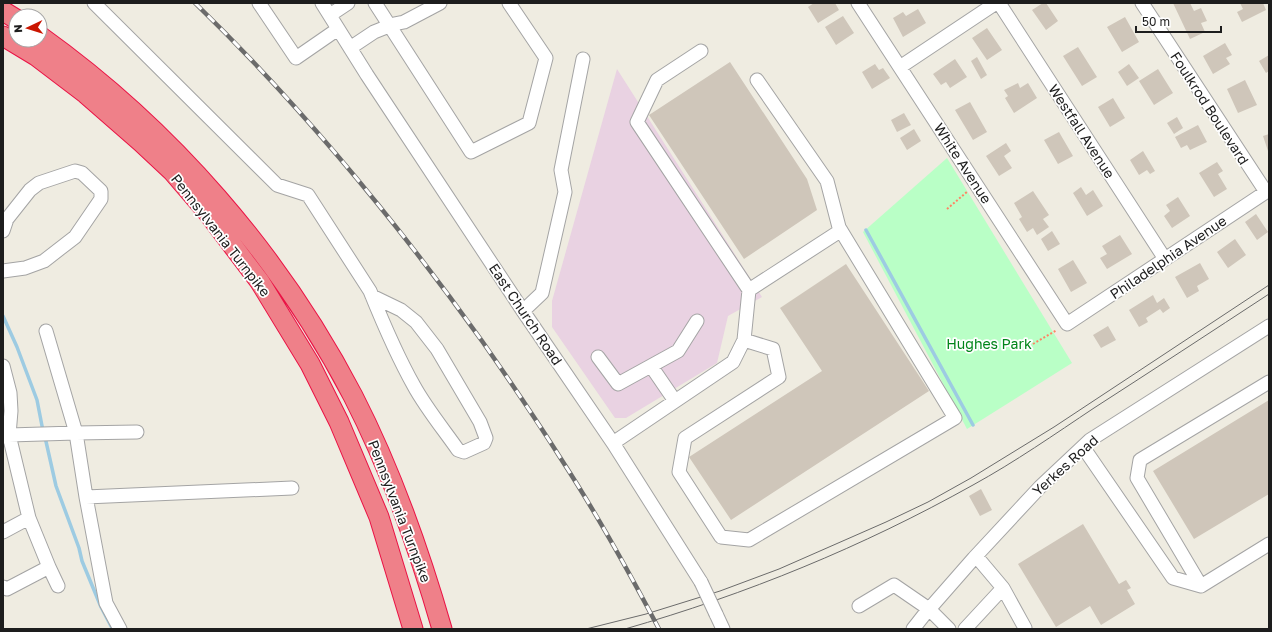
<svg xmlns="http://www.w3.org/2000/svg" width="1272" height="632" font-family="'Golos Text',sans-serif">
  <rect width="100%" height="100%" fill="#efece1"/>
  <!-- industrial -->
  <path fill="#e9d2e2" d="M617,69l145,228 -34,19 -11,47 -91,55h-11l-63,-91v-26z"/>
  <!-- park -->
  <path fill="#b9ffc6" d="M947,158l125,205 -105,66 -104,-197z"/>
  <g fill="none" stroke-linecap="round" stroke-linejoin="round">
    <!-- stream -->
    <path stroke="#9dcbe2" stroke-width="3.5" d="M866,230l107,195
      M3,316l14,31 20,53 6,31
      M45,437l11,49 23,62 3,13 19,46 11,21"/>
  </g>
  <!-- building -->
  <path fill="#cfc6ba" d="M814,3h21l4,7 -21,13 -10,-16z
    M1043,3h3l12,18 -12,9 -14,-20z
    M1173,3h17l4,8 7,-3 6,13 -6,2 4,9 -15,7z
    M1240,3h23l3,7 -24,12 -5,-10 6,-3z
    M918,9l8,14 -23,14 -10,-19 10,-6 3,4z
    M843,16l11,17 -18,12 -11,-18z
    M1125,17l14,25 -17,10 -15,-25z
    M987,28l15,22 -15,10 -15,-22z
    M1225,43l7,12 -6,3 4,6 -17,10 -10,-18z
    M1078,47l19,30 -15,9 -19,-30z
    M1269,55v16l-3,2 -7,-12z
    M977,57l10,18 -6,4 -10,-18z
    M955,59l12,18 -17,11 -4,-6 -5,3 -8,-11z
    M730,62l77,117 10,31 -73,49 -95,-144z
    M875,64l4,6 4,-2 7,10 -18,11 -10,-17z
    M1129,64l10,14 -12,8 -9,-14z
    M1158,69l15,24 -19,12 -15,-24z
    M1245,80l12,25 -19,8 -11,-24z
    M1018,83l2,5 8,-5 9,15 -23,15 -9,-15 3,-2 -4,-6z
    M1113,98l12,20 -15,9 -12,-20z
    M970,102l17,30 -14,8 -18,-30z
    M904,113l7,12 -14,7 -6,-12z
    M1177,117l6,11 -9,6 -7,-11z
    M1198,125l9,17 -17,8 -3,-5 -6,3 -6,-11z
    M914,129l7,12 -14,9 -7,-12z
    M1059,132l14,24 -15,8 -14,-24z
    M1269,134v20l-6,-18z
    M1006,143l5,8 -7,5 8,12 -13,8 -13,-20z
    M1143,151l12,20 -5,3 -3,-4 -8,5 -9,-15z
    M1217,162l6,9 -5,3 9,15 -13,8 -15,-24z
    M1081,187l5,8 7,-5 10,16 -16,10 -14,-23z
    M1033,191l16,24 -6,4 6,8 -12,8 -4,-7 -6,4 -8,-13 3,-2 -8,-14z
    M1178,197l12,19 -18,12 -8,-12 6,-5 -4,-6z
    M1256,214l12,18 -11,8 -12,-18z
    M1052,231l8,13 -12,7 -7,-12z
    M1120,235l12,19 -25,15 -7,-11 7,-4 -5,-8z
    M1235,239l11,16 -18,13 -11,-16z
    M1073,260l14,23 -16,9 -13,-23z
    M1200,263l9,16 -12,7 2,5 -12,7 -12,-21z
    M846,264l83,127 -198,129 -42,-63 133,-86 -42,-63z
    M1153,295l4,8 7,-5 6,10 -7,5 -3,-4 -14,9 2,4 -9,5 -10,-17z
    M1108,326l8,14 -15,8 -8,-13z
    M1269,400v94l-75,45 -41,-68z
    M981,489l11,21 -12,6 -11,-20z
    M1083,524l36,60 7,-4 5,8 -4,2 8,14 -34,21 -11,-19 -34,21 -38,-63z"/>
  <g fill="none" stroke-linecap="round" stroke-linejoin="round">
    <defs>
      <path id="minor" d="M94,3l183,182 31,10 62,96c13,32 27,65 44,95 12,22 30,44 44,64l6,2 20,-9 2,-5 -6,-16 -43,-73 -21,-27 -15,-12 -29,-14
        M259,3l37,55 42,-29
        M322,3l45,72 156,236 90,132 88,139
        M375,3l96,149 58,-29 17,-65 -37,-55
        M858,3l209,321 202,-134
        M999,3l166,256
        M1142,3l124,189
        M330,15l18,-12
        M350,48l24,-16 20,-8 10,-2 36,-19
        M701,51l-44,29 -20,42 112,168 91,-59 -13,-50 -70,-101
        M900,67l96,-64
        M3,231l4,-12 23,-29 9,-7 36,-12 7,2 19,18v8l-26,38 -31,24 -19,7 -22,3
        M523,311l19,-18 23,-101 -4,-22 22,-111
        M46,331l30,102 61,-1
        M744,340l29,9 6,28 -94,61 -6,34 42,65 28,3 206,-122 -115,-189
        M598,357l20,27 60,-33 19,-30
        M3,366l7,27 1,18 -2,24 20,83 20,49
        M651,366l24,35
        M1269,382l-129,78 -3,18 64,108 68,-42
        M3,437l6,-2 67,-2 10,64 206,-9
        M613,443l120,-81 11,-22 5,-50
        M1083,447l90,131 28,8
        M86,497l20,106 14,26
        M3,532l26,-14
        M3,587l4,2 42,-22 9,19
        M1003,588l22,40
        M859,606l35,-21 35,24 20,20
        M716,614l7,15
        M913,629l11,-14 50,-57 66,-71 50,-47 179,-114
        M965,629l38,-41 -27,-32"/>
      <path id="highway" d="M3,11l13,8
        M3,36l33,20 50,38 55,48 31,29 36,42 52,69 50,82 29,58 40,95 34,112
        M40,36c130,93 239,218 313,360 38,74 66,153 89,233"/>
    </defs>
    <!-- minor casing -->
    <use href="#minor" stroke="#a4a4a4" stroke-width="15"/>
    <!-- highway casing -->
    <use href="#highway" stroke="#ea1245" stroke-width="21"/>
    <!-- path -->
    <path stroke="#ff8363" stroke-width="2" stroke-dasharray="2 2" stroke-linecap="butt" d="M947,209l21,-18
      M1033,344l24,-14"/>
    <!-- minor -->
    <use href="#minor" stroke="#fff" stroke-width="13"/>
    <!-- highway -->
    <use href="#highway" stroke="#ef8089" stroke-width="19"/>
    <!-- tram -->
    <path stroke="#6b6b6b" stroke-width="1" d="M586,629l60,-15 74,-23 59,-22 107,-47 42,-20 43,-24 83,-51 215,-142
      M625,629c122,-35 237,-82 348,-144 42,-23 82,-51 121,-77 59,-38 117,-76 175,-114"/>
    <defs>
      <path id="rail" d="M195,3c106,103 201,218 287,338 28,40 55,80 81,121 35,54 66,110 96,167"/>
    </defs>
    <!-- rail casing -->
    <use href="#rail" stroke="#6b6b6b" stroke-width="4.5"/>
    <!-- rail -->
    <use href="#rail" stroke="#fff" stroke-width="3" stroke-dasharray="9" stroke-linecap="butt"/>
    <defs>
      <path id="minor-bridge" d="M701,582l15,32"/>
    </defs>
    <!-- minor-bridge casing -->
    <use href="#minor-bridge" stroke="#a4a4a4" stroke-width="15" stroke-linecap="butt"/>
    <!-- minor-bridge -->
    <use href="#minor-bridge" stroke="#fff" stroke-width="13"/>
  </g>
  <g text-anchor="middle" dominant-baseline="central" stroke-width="3.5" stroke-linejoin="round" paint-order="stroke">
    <!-- street labels -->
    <g font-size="14" fill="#1d1d1d" stroke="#fff">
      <text transform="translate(1210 108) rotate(57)">Foulkrod Boulevard</text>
      <text transform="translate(1082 131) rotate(57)">Westfall Avenue</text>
      <text transform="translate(963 163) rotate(57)">White Avenue</text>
      <text transform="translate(221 235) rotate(52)">Pennsylvania Turnpike</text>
      <text transform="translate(1168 257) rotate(-34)">Philadelphia Avenue</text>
      <text transform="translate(526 314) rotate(56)">East Church Road</text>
      <text transform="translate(1065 465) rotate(-42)">Yerkes Road</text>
      <text transform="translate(400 511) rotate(69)">Pennsylvania Turnpike</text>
    </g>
    <!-- park labels -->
    <g font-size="14" fill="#008519" stroke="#fff">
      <text x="989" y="343">Hughes Park</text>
    </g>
  </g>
  <!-- border -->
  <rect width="1272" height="632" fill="none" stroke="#1d1d1d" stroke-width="8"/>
  <!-- north arrow -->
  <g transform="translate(28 28) rotate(266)"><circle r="19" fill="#ffffff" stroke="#a5a5a5"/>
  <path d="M0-3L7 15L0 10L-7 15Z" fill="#ca1500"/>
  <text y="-6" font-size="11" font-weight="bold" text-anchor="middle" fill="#1d1d1d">N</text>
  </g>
  <!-- scale -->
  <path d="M1136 26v6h85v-6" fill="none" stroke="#1d1d1d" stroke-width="2"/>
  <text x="1142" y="26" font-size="12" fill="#1d1d1d" stroke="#ffffff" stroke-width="3" paint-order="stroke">50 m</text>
</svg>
